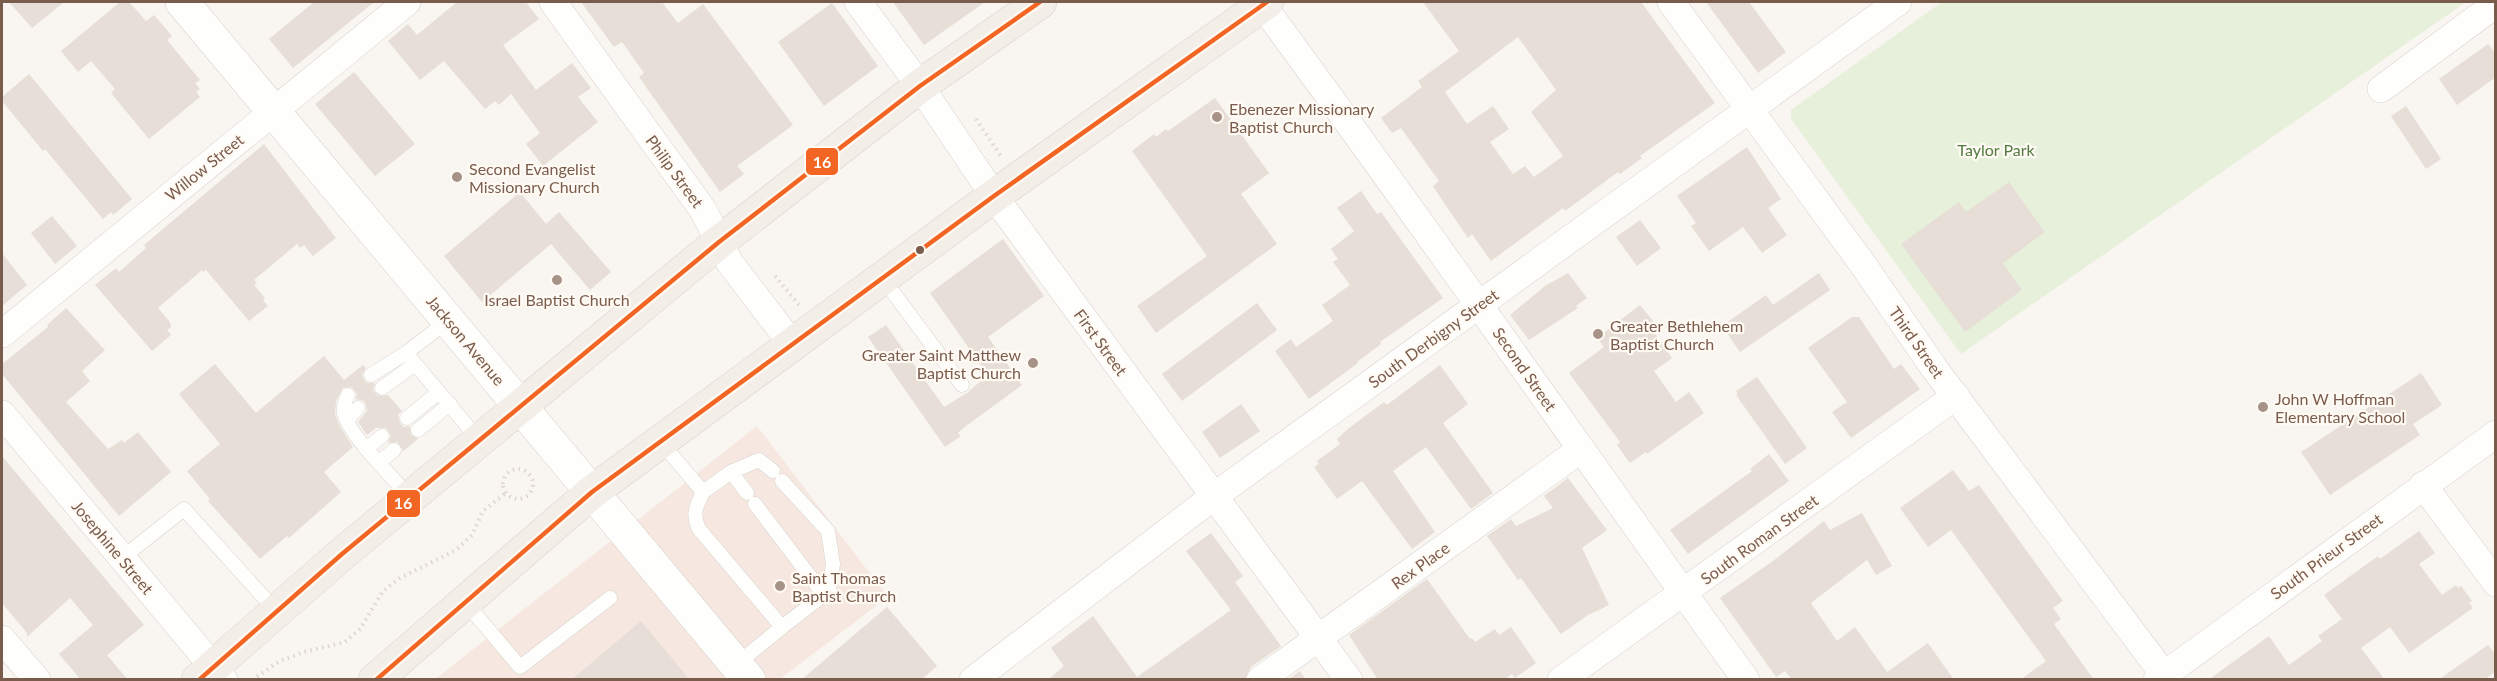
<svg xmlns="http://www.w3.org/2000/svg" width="2497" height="681" font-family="Lato,sans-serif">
  <rect width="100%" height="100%" fill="#f9f5f0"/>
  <!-- commercial -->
  <path fill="#f6e8e1" d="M757,426l131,171 -108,82 -346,1z"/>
  <!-- green -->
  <path fill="#e7f0db" d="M1942,2h524l-505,352 -170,-235v-9z"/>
  <!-- building -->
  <path fill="#e6ded7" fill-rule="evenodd" d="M9,2h55l-32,26z
    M120,2h9l17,19 8,-6 18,21 -5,4 33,40 -5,3 5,6 -4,3 4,5 -51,42 -38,-46 4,-4 -24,-28 -13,11 -17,-21z
    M314,2h60l-81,66 -24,-29z
    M457,2h69l13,17 -36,26 33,45 36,-27 19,25 -13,9 20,25 -55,44 -17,-22 14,-11 -29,-39 -12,11 -4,-4 -10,8 -41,-48 -24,19 -32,-39 20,-17 9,11z
    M581,2h81l16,21 25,-19 90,121 -56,41 7,8 -24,18 -81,-115 5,-4 -22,-31 -8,5z
    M893,2h92l-61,43z
    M1423,2h218l74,101 -75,53 2,2 -22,16 -2,-2 -53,39 -2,-3 -72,53 -19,-27 -4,4 -28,-41 -7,-11 6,-5 -38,-53 -9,5 -11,-15 41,-31 -4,-6 41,-30zM1518,37l38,53 -25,22 32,44 -29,21 -9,-11 -12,8 -23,-32 19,-13 -16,-23 -26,18 -22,-32z
    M1706,2h43l37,50 -28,21z
    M832,3l46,63 -54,40 -46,-64z
    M2488,44l8,10v23l-39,28 -18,-26z
    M354,72l61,72 -40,32 -60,-72z
    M29,74l103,125 -19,16 -2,-3 -8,7 -58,-70 -2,2 -41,-50v-4z
    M1215,98l54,75 -28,21 36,50 -121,89 -19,-27 70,-50 -75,-105 22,-17 2,3 10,-8 2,2z
    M2406,106l35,53 -15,10 -35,-53z
    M264,144l72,94 -23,18 -9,-11 -4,3 -3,-4 -43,36 3,3 -3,2 11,13 -2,2 5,6 -19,15 -43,-51 -3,2 -1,-2 -44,38 12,14 1,5 -4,3 4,5 -19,16 -57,-66 21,-17 3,4 27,-24 -2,-3z
    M1747,147l34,52 -13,9 19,27 -25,18 -19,-26 -34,24 -18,-25 5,-3 -19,-27z
    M2009,182l36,50 -42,31 19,27 -57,42 -64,-88 58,-42 7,10z
    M1361,191l16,23 4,-2 62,86 -63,44 1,2 -24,18 1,1 -49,36 -34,-48 16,-12 5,8 37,-26 -11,-16 28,-20 -17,-23 5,-3 -7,-10 23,-18 -17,-23z
    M520,192l26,32 13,-12 52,60 -21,18 -39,-46 -69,58 -38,-46z
    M52,216l25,30 -22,18 -24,-31z
    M1640,220l21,28 -24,18 -21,-29z
    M1003,239l41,57 -56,41 34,48 -60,44 -4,4 3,3 -16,11 -77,-110 18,-12 58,82 23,-14 21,-18 -58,-82z
    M2,253l25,32 -25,21z
    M1568,273l19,25 -11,8 2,2 -49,32 -19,-25 35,-29z
    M1819,273l11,17 -90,62 -18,-26 44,-31 7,10z
    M1257,303l20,27 -95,71 -20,-27z
    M1640,305l18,22 -5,4 19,27 -18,13 22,31 13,-10 15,21 -57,41 -1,-2 -16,11 -13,-18 3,-3 -51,-69 35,-26 -7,-9z
    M66,308l39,42 -23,21 8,10 -24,21 42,47 14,-9 2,3 14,-11 33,40 -52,44 -117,-142v-10l46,-37 -1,-2z
    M1852,317h7l35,52 7,-5 19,25 -69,49 -19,-26 15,-10 -39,-54z
    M324,356l20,24 19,-15 3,3 -4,7 2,5 3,3h8l-2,7 5,6 10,-1 14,16 -4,4 2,8 4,4 6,-1 1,9 7,4 -15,12 -5,-9 -10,1 3,-8 -5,-7h-10l-9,7 -9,-13 9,-11 -1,-6 -2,-4 -8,-2 1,-5 -5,-7 -9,1 -7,13 -1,13 5,13 13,20 -29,25 17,20 -52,46 -2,-2 -27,23 -52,-58 2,-2 -23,-28 33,-27 -41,-50 36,-30 41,49z
    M1440,365l28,39 -25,19 50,70 -22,16 -45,-62 -33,24 42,61 -23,17 -50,-68 -25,18 -23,-32 5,-3 -2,-3 23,-17 -3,-5 12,-11 35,-26 3,3z
    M2421,373l21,32 -29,19 7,11 -90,60 -29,-43z
    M1757,377l50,71 -22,16 -49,-69 2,-1 -2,-3z
    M1241,404l19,27 -40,27 -18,-26z
    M1769,454l20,27 -101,73 -18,-24 82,-59 -2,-2z
    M2,456l142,169 -37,30 21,25h-47l-22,-26 34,-29 -23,-27 -43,39v-4l-25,-30z
    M1953,470l16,21 10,-6 84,116 -10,7 8,11 -7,5 40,56h-74l26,-19 -95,-131 -23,17 -28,-39z
    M1568,478l39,52 -25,18 27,57 -21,10 -27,19 -40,-56 -3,2 -31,-44 24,-17 5,7 37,-18 -9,-12z
    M1862,513l30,53 -16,9 -9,-15 -56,43 26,38 18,-14 32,45 41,-29 26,37h-162l-7,-9 -9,6 -56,-79 53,-37 51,-40 6,9z
    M2419,531l16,22 -16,11 23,31 14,-10 2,3 3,-2 11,15 -3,2 4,5 -64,45 -19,-26 -29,21 24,32h-177l61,-44 20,29 33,-24 -4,-5 24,-17 -18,-24 54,-39 2,3z
    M1211,533l32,43 -8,6 46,64 -30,21 -6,13h-197l16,-14 -13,-18 42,-32 44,61 94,-67 -45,-59z
    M1427,579l43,60 2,-1 3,4 20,-13 4,6 12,-8 25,36 -21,15 -3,-4 -8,6h-126l-29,-45z
    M887,607l50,59 -16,14h-120z
    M641,621l49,59h-119z
    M2488,645l8,10v16l-12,9h-46z
    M1300,671l6,9h-18z"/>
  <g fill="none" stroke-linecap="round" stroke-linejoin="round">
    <defs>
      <path id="service" d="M883,279l79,106
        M449,320l-43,33 73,87
        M371,375l35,-22
        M382,388l33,-24
        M348,395c-3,6 -5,11 -4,18 4,21 50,66 66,84
        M407,418l32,-26
        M347,420l11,-12
        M418,430l32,-26
        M660,441l43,51c-7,15 -11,21 -4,37l83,98 -45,37
        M367,448l15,-12
        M379,462l15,-12
        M731,472l16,21
        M703,492l28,-20 28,-12 14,11
        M755,504l69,91
        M122,558l62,-49 92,102
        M465,602l55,65 90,-69
        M782,627l47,-36 4,-27 -5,-33 -46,-50"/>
      <path id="minor" d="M553,2l150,208 27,53 62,81
        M858,2l62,84 74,110 355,484
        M1260,2c165,223 323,452 486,678
        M1671,2l193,264 70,102 234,312
        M2381,89l115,-85
        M2,334l405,-332
        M2,414l222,266
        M2423,485l73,98
        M2,639l35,41
        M973,680l240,-183 685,-495
        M1260,680l320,-230
        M1561,680l395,-284
        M2157,680l339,-246"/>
      <path id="tertiary" d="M182,2l567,678"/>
      <path id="primary" d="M198,680l144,-126 377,-312 201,-156 120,-84
        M375,680l217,-188 402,-296 273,-194"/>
    </defs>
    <!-- service casing -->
    <use href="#service" stroke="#d7d1cb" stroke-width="15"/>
    <!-- minor casing -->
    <use href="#minor" stroke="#d7d1cb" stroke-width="28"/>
    <!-- tertiary casing -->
    <use href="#tertiary" stroke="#d7d1cb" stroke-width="34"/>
    <!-- primary casing -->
    <use href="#primary" stroke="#dad1cc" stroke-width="34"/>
    <!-- path -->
    <path stroke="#dcd5d0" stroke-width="4" stroke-dasharray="1.5 4.5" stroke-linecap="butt" d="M976,119l26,39
      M775,276l24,29
      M503 484a15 15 0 1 1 30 0a15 15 0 1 1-30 0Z
      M252,680l28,-19 24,-9 41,-10 15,-13 23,-38 17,-13 56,-28 16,-15 11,-24 23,-18"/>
    <!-- service -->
    <use href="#service" stroke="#fefefd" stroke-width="14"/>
    <!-- minor -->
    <use href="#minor" stroke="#fefefd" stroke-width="27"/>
    <!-- tertiary -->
    <use href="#tertiary" stroke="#fefefd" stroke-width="33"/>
    <!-- primary -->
    <use href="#primary" stroke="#f3eee8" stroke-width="33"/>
    <defs>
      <path id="bus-1" d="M199,680l143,-126 377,-312 201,-156 120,-84
        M376,680l216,-188 402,-296 273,-194"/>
    </defs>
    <!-- bus-1 casing -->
    <use href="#bus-1" stroke="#fffaf3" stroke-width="9"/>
    <!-- bus-1 -->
    <use href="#bus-1" stroke="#f26522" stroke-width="4.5"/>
  </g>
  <!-- markers -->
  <g fill="#a69286" stroke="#fffaf3" stroke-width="2">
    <circle cx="1217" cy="117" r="6"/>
    <circle cx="457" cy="177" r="6"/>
    <circle cx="557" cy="280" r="6"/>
    <circle cx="1598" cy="334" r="6"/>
    <circle cx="1033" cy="363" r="6"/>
    <circle cx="2263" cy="407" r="6"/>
    <circle cx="780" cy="586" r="6"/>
  </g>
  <circle fill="#7a5c4d" stroke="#fffaf3" stroke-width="2" cx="920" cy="250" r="5"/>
  <g text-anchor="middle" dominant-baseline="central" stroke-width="4.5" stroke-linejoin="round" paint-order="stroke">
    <!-- poi labels -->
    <g font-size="16" fill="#7a5c4d" stroke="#fffaf3" text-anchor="start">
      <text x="1229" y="108">Ebenezer Missionary<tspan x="1229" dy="18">Baptist Church</tspan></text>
      <text x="469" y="168">Second Evangelist<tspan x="469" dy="18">Missionary Church</tspan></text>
      <text x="557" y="299" text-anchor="middle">Israel Baptist Church</text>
      <text x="1610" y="325">Greater Bethlehem<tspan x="1610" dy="18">Baptist Church</tspan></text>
      <text x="1021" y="354" text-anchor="end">Greater Saint Matthew<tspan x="1021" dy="18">Baptist Church</tspan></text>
      <text x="2275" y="398">John W Hoffman<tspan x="2275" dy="18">Elementary School</tspan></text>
      <text x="792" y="577">Saint Thomas<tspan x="792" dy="18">Baptist Church</tspan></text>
    </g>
    <!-- park labels -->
    <g font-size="16" fill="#537a41" stroke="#fffaf3">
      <text x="1996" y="149">Taylor Park</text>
    </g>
    <!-- street labels -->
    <g font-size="16" fill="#7a5c4d" stroke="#fffaf3">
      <text transform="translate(204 167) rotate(-39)">Willow Street</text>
      <text transform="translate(675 171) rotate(54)">Philip Street</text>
      <text transform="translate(1433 338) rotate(-36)">South Derbigny Street</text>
      <text transform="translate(466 340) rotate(50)">Jackson Avenue</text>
      <text transform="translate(1101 342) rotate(54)">First Street</text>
      <text transform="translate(1917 342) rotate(55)">Third Street</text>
      <text transform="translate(1525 369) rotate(55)">Second Street</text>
      <text transform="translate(1759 539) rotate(-36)">South Roman Street</text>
      <text transform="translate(113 547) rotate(50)">Josephine Street</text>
      <text transform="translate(2326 556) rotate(-36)">South Prieur Street</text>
      <text transform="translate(1420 565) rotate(-36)">Rex Place</text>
    </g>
  </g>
  <g stroke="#fffaf3" stroke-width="2">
    <rect x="805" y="147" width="34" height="29" rx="6" fill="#f26522"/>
    <rect x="386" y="489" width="35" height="29" rx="6" fill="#f26522"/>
  </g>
  <g font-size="16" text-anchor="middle" font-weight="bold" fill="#fff">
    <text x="822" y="168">16</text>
    <text x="403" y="509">16</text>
  </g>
  <!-- border -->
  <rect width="2497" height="681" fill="none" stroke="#7a5c4d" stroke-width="6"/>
</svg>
